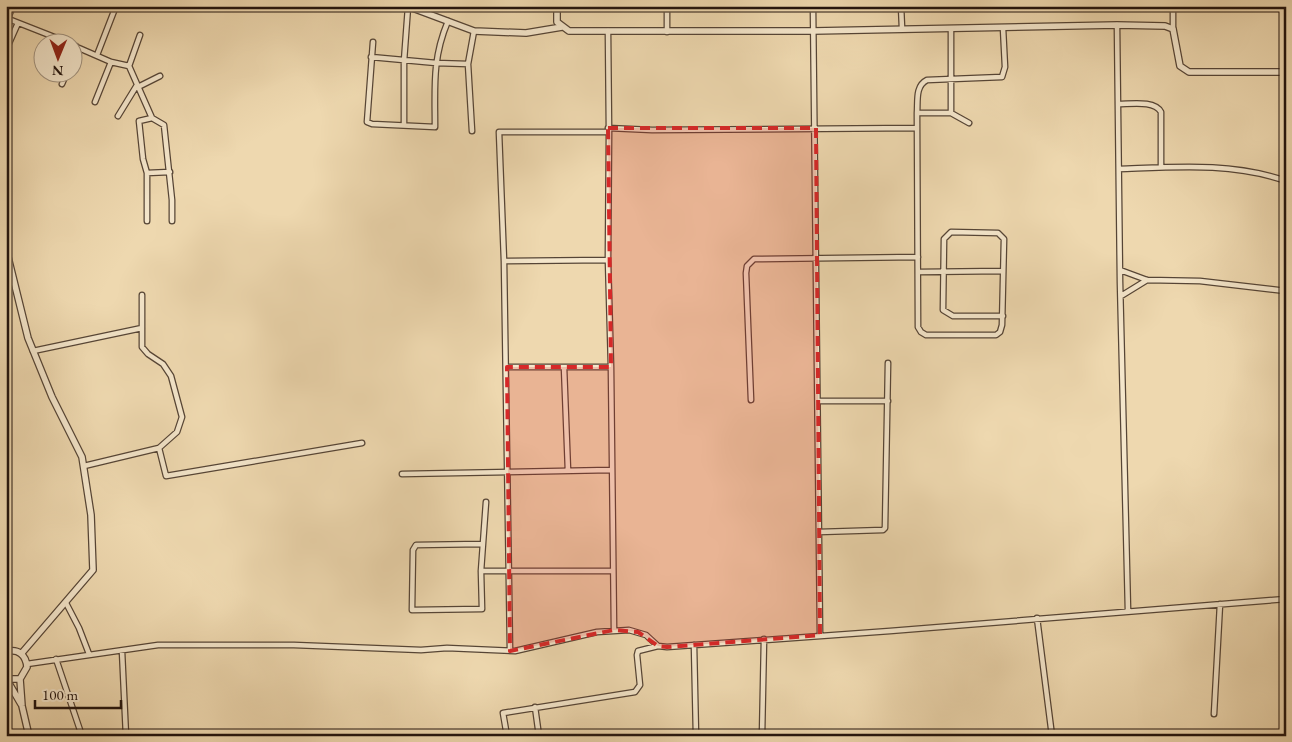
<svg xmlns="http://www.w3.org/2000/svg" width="1292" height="742" font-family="'EB Garamond',serif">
  <rect width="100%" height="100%" fill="#eed8af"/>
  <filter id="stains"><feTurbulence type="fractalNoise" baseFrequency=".004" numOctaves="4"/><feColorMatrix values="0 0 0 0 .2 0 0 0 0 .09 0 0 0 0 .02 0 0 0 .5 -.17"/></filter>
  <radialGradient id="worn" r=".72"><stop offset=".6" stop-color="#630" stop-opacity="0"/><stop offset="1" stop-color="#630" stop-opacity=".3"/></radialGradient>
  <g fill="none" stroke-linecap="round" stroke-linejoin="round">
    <defs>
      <path id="minor" d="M813,6l7,629
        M901,6l1,22
        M6,18l61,24
        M8,18l5,-12
        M1117,25l3,257 8,329
        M1173,29v-23
        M667,32v-26
        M373,42l-6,80 5,2 63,3c0,-40 -3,-68 13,-106
        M72,45l39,17 18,4 23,52 12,7 8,75v21
        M6,50l12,-27
        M97,55l19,-49
        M72,56l4,-10
        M371,57l65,6 32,1
        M129,66l11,-31
        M62,84l5,-12
        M138,87l22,-11
        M95,102l16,-40
        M1118,104c13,0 37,-4 43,8v55
        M917,113h34v-84
        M951,113l18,10
        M118,116l19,-31
        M404,125v-64l4,-54
        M608,128l44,2 265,-2
        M472,131l-4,-67 6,-33
        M1119,169c56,-2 113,-7 167,12
        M147,173l23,-1
        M147,221v-48l-4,-14 -4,-38 13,-3
        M504,261l-5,-129h110l-1,-101
        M1120,270l27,10 53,1 86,10
        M919,272l84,-1
        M142,295v52l6,7 15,10 8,12 11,41 -5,15 -18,16
        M1121,296l26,-16
        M1003,316h-50l-10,-6 1,-71 7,-7 47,1 6,6 -2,86 -2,7 -4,3h-70l-5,-3 -3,-5 -1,-214c1,-12 -2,-27 10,-33l75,-3 3,-10 -2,-39
        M33,351l109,-23
        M507,367h104l-3,-107
        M564,367l4,104
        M611,367l3,263
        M751,400l-5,-127 1,-7 7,-7 164,-2
        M818,401h70
        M84,466l75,-18 7,28 196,-33
        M402,474l209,-4
        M819,532l64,-2 2,-2 3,-165
        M482,544l-66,1 -3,5 -1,60 70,-1 -1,-38h132
        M481,571l5,-69
        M66,603l13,25 10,26
        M1037,618l15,118
        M694,645l2,91
        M122,651l4,85
        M510,651l-6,-390 104,-1 1,-128
        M56,659l26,77
        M27,664l131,-19h136l127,5 26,-2 68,3 82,-19 32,-2 17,5 12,11 9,1 223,-16 396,-32
        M535,707l4,29
        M1214,714l6,-110
        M507,736l-4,-23 132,-21 5,-7 -3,-30 1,-4 20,-5
        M762,736l2,-97"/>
      <path id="tertiary" d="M407,6l67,25 52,2 36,-6
        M557,6v16l12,9h244l304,-6 48,1 8,3 7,37 9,6h97
        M6,249l22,89 24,59 30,60 9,58 2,55 -72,84
        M6,652c12,-4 20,3 21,15l-7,12h-14
        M20,679l2,27 7,30
        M7,680l14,24"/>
    </defs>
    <!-- minor casing -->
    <use href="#minor" stroke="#564536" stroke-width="7"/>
    <!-- tertiary casing -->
    <use href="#tertiary" stroke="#564536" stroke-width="8"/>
    <!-- minor -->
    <use href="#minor" stroke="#f4e6cb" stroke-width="4.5"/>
    <!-- tertiary -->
    <use href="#tertiary" stroke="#f4e6cb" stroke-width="5.5"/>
  </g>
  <!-- marked area -->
  <path fill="#d62828" fill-opacity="0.2" stroke="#d62828" stroke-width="4" stroke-dasharray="10 6" stroke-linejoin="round" d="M608,128h208l4,507 -153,12 -9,-1 -20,-14 -24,-2 -104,21 -3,-284h104z"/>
  <!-- margin -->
  <rect width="1292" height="742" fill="none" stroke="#eed8af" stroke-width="25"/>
  <rect x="8" y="8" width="1277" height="727" fill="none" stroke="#23140e" stroke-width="2.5"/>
  <rect x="12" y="12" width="1267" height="717" fill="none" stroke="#23140e"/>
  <!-- north arrow -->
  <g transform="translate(58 58) rotate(181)"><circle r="24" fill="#f4e6cb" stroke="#a0927f"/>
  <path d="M0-4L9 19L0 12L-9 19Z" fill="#8f2418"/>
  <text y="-8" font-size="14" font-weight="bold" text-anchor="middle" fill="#23140e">N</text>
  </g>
  <!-- scale -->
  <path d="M35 700v8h86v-8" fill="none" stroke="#23140e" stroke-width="2.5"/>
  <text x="42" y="700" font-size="15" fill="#23140e" stroke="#f4e6cb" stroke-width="4" paint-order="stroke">100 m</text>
  <rect width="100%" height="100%" filter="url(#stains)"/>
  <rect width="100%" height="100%" fill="url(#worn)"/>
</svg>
